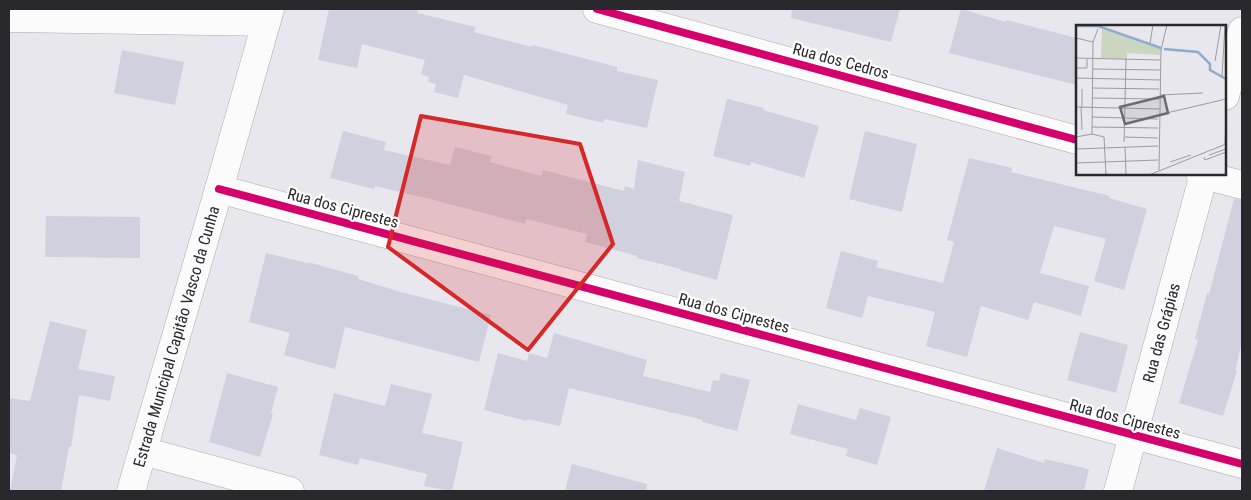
<svg xmlns="http://www.w3.org/2000/svg" width="1251" height="500" font-family="'Roboto Condensed',sans-serif">
  <rect width="100%" height="100%" fill="#e8e7ee"/>
  <!-- building -->
  <path fill="#d1d0de" d="M329,9h89l-1,4 59,14 -2,5 58,15 1,-2 84,22v4l41,9 -11,48 -43,-9 -1,4 -37,-9 2,-9 -104,-30 -6,23 -24,-6 2,-8 -8,-2 1,-5 -8,-3 4,-14 -63,-16 -5,24 -39,-8z
    M792,9h108l-9,33 -100,-24z
    M961,9l45,13v-2l71,18v47l-128,-32z
    M122,50l62,12 -9,43 -61,-12z
    M727,99l37,9 -1,2 56,16 -15,52 -53,-16 -1,4 -37,-10z
    M343,131l43,11 -2,8 66,15 5,-18 37,9 -2,6 51,14 2,-6 81,21 1,-5 9,3 4,-29 47,12 -6,29 54,14 -16,65 -37,-10 1,-1 -44,-11v-2l-52,-14 2,-8 -61,-15 -1,5 -95,-25 -55,-13 -1,3 -44,-11z
    M865,131l52,13 -15,68 -53,-13z
    M969,158l43,10 -1,4 99,24 -1,2 38,11 -23,81 -30,-9 12,-42 -52,-13 -14,47 49,13 -8,30 -47,-14 -6,18 -47,-14 -14,51 -41,-11 9,-34 -67,-16 -6,22 -36,-10 15,-57 37,10 -2,6 67,16 11,-41 -7,-2z
    M1234,199l8,1v141l-7,30h2l-14,45 -44,-13 19,-63 -3,-1 12,-46 2,1z
    M46,216l94,1v41l-95,-1z
    M266,253l41,10 1,-1 50,14v3l43,13 90,23 -12,47 -134,-35 -10,42 -51,-14 6,-22 -41,-11z
    M50,321l37,9 -9,39 37,7 -5,25 -31,-6 -8,52h-2l-8,44h-51l7,-36 -8,-2v-55l21,3z
    M1080,332l48,13 -12,48 -49,-13z
    M554,333l93,27 -4,16 67,16 3,-12 6,1 2,-8 29,7 -13,51 -35,-9 1,-2 -134,-32 -9,38 -33,-7v2l-43,-11 14,-57 29,8 2,-8 18,5z
    M227,373l51,14 -7,26 2,1 -13,43 -51,-15z
    M391,384l41,10 -10,39 41,9 -11,49 -28,-5 3,-12 -67,-16 -2,7 -39,-10 15,-62 51,13z
    M798,404l58,16 4,-12 31,9 -14,48 -31,-9 2,-7 -58,-15z
    M997,448l47,15 1,-4 44,10 -5,22h-100z
    M572,464l75,20 -1,7h-81z"/>
  <g fill="none" stroke-linecap="round" stroke-linejoin="round">
    <defs>
      <g id="minor">
        <path d="M597,9l480,131"/>
        <path d="M1225,96l17,-65"/>
        <path d="M1200,174l42,11"/>
        <path d="M219,189l1023,275"/>
        <path d="M143,451l147,40"/>
        <path id="s1" d="M1118,491l86,-317"/>
      </g>
      <path id="tertiary" d="M9,18l257,4"/>
      <g id="secondary">
        <path id="s2" d="M131,491l88,-302 51,-180"/>
      </g>
    </defs>
    <!-- minor casing -->
    <use href="#minor" stroke="#a8a7ad" stroke-width="29"/>
    <!-- tertiary casing -->
    <use href="#tertiary" stroke="#a8a7ad" stroke-width="29"/>
    <!-- secondary casing -->
    <use href="#secondary" stroke="#a8a7ad" stroke-width="29"/>
    <!-- minor -->
    <use href="#minor" stroke="#fcfbfc" stroke-width="28"/>
    <!-- tertiary -->
    <use href="#tertiary" stroke="#fcfbfc" stroke-width="28"/>
    <!-- secondary -->
    <use href="#secondary" stroke="#fcfbfc" stroke-width="28"/>
    <defs>
      <path id="cycleway" d="M597,9l480,131
        M219,189l1023,275"/>
    </defs>
    <!-- cycleway casing -->
    <use href="#cycleway" stroke="#fff" stroke-width="11"/>
    <!-- cycleway -->
    <use href="#cycleway" stroke="#d6006c" stroke-width="8"/>
  </g>
  <!-- marked area -->
  <path fill="#d62828" fill-opacity="0.2" stroke="#d62828" stroke-width="4" stroke-linejoin="round" d="M421,116l159,28 33,100 -85,106 -140,-103z"/>
  <g text-anchor="middle" dominant-baseline="central" stroke-width="4.5" stroke-linejoin="round" paint-order="stroke">
    <!-- street labels -->
    <g font-size="16" fill="#29282d" stroke="#fff">
      <text transform="translate(841 61) rotate(15)">Rua dos Cedros</text>
      <text transform="translate(343 208) rotate(15)">Rua dos Ciprestes</text>
      <text transform="translate(734 313) rotate(15)">Rua dos Ciprestes</text>
      <text stroke="none"><textPath href="#s1" startOffset="164">Rua das Grápias</textPath></text>
      <text stroke="none"><textPath href="#s2" startOffset="161">Estrada Municipal Capitão Vasco da Cunha</textPath></text>
      <text transform="translate(1125 419) rotate(15)">Rua dos Ciprestes</text>
    </g>
  </g>
  <!-- overview -->
  <g transform="translate(1076 25)">
    <rect width="150" height="150" fill="#e8e7ee"/>
    <path d="M26,4l59,20 -1,6 -33,-2v6l-26,-1z" fill="#cad5c2"/>
    <path fill="none" stroke="#8eadcc" stroke-width="2.5" d="M0,1h22l63,22M88,24l34,3 12,12v6l16,9"/>
    <path fill="none" stroke="#9c9ba1" stroke-width="1" d="M0,13l17,4M74,18l3,-18M0,33l84,2M139,36l6,-36M0,43h11v-9M17,44l67,1M146,52l3,-52M0,53l84,2M16,63l67,1M84,70l43,-2M16,73l67,1M0,82l83,2M5,82l1,23M6,83v-19M82,90l68,-16M16,92l66,2M16,102l66,1M16,109l1,-92 5,-13M0,112l16,-3 12,3 2,38M48,112l34,1M48,117l2,-83M149,119l1,-28M49,122l1,28M0,124l82,-3M133,130l17,-6M128,132l1,3 21,-8M94,137l21,-7M0,138l82,-3M83,145l2,-120 6,-25M73,150l77,-31"/>
    <path fill="#6c6b71" fill-opacity="0.15" stroke="#6c6b71" stroke-width="2.5" d="M88,71l4,17 -43,11 -5,-17z"/>
    <rect width="150" height="150" fill="none" stroke="#29282d" stroke-width="2.5"/>
  </g>
  <!-- border -->
  <rect width="1251" height="500" fill="none" stroke="#29282d" stroke-width="20"/>
</svg>
